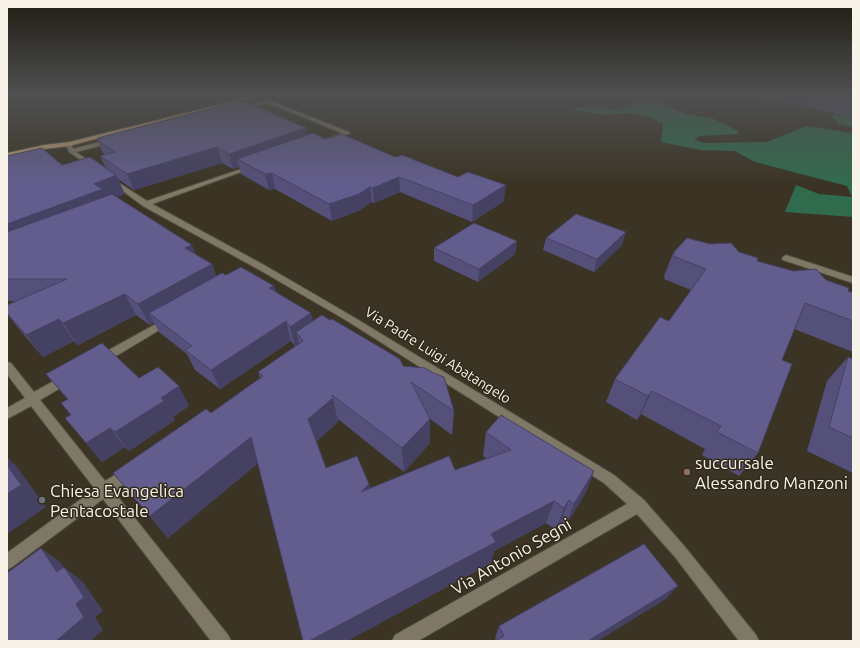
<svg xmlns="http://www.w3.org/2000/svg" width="860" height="648" font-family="Ubuntu,sans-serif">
  <rect width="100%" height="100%" fill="#3b3425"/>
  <!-- forest -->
  <path fill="#316b4e" d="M640,102l21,2 25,10 28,5 24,12v3l-38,2 -6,3 9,4 64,-1 40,-16 46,7v84l-68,-5 11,-27 23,9 33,3 -5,-11 -92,-24 -20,-11 -34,-1 -40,-8 2,-18 -15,-8 -22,-3 -21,2 -31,-5 1,-2 18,-1 24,3z
    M838,114l15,3v10l-14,-3 -9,-9z"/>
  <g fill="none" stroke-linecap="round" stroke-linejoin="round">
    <defs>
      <path id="minor" d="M268,100l81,32 1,1 -17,7h-4v-2l13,-5 -74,-30 -28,6 -2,-1z
        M112,139l3,2 -1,1 -38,10 20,14 1,1 -3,2 -25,-17 -3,-8 5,-1 2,6z
        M250,166l5,1 -103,37 112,61 86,50 264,160 30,25 41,47 71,88 3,6h-20l-64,-84 -38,-43 -219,127h-26l3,-6 232,-131 -23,-21 -260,-164 -86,-50 -115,-63 -35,-26 5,-1 34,22z
        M786,255l67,22v6l-70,-23 -1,-2z
        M167,318l4,1 1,2 -1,2 -65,39h-8l-1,-3 1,-3z
        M7,362l4,1 23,29 29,-16 4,-1 4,1 2,3 -2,3 -31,18 65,81 24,-15 5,2 2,4 -2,4 -20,16 114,143 3,6h-20l-108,-142 -91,68 -5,3v-17l88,-64 -64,-83 -24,13v-11l18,-10 -18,-24z"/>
      <path id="major" d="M258,95h6l-195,51 -25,3 -37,8v-4l37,-8 25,-3z"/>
    </defs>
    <!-- minor casing -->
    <use href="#minor" stroke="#555042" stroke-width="2"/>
    <!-- major casing -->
    <use href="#major" stroke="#555042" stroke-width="2"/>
    <!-- minor -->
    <use href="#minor" fill="#807867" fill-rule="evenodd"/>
    <!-- major -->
    <use href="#major" fill="#bb9972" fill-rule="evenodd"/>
  </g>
  <!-- wall -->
  <path fill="#55507a" d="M757,95h96v22l-96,-21z
    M307,135l18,4 70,18 109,44 -32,21 -72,-30 -26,11 -2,-1 -12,8 -28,11 -57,-32 -6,1 -28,-16 -2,-7 -6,2 -11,-6 -88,27 -16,-11 7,15 -8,3 79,58 16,9 4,12 10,-1 48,11 2,6 37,29 90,45 51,45 -2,24 -23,-17 1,25 -26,29 -66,-53v3l-22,19 10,27 43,16 1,5 85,-19 32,-11 -4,-3 3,-24 108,39 -9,23 -20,32 -4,-4 -5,8 -10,-7 -52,28 -3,12 -144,78h-44l-45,-178 -90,75 -55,-65 98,-60 49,-35 -2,-6 37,-26 -4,-5 -71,48 -25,-19 -8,-16 -28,-22 -5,-9 -4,2 -14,-10 -58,30 -4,-4 -31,16 -24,-28 -12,-15v-9l11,-4h-11v-145l55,9 44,3 -6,-12 4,-1 -7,-15 2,-1 -1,-1z
    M546,238l76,7 -28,27 -51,-22z
    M517,241l-2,13 -37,28 -44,-21v-13z
    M739,252l18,9 69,19 22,11 5,2v59l-59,-23 -12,31 -24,93 -19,23 -37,-21 3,-6 -64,-35 -4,6 -31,-18 9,-23 54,-58 22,-31 -27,-11 1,-3h-1l9,-23z
    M848,357l5,2v114l-46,-22 20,-70z
    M46,374l93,4 50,28 -16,11 2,3 -46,31 -4,-4 -23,15 -37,-44 6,-3 -4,-16z
    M666,599l-170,41 -1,-2 4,-12z"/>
  <!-- shaded-wall -->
  <path fill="#454163" d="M306,128l2,15 -71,16 2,8 -6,2 -4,-15z
    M217,147l5,16 -88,27 -7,-16z
    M272,173l3,16 -6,1 -4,-16z
    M116,175l9,19 -16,6 -102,49v-25l87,-40z
    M399,177l1,15 -26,11 -1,-15z
    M506,185l-2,16 -32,21 1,-17z
    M370,187l2,15 -12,8 -28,11 -3,-17z
    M626,232l-4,13 -28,27 3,-13z
    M517,241l-2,13 -37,28 1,-13z
    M192,245l8,20 -15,-17z
    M212,264l7,22 -70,27 5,10 -4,2 -12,-21z
    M274,286l5,18 -10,-16z
    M125,294l11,21 -58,30 -15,-22z
    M311,313l5,19h-20l3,12 -4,2 -5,-19z
    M59,319l15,22 -31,16 -17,-22z
    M286,321l5,20 -71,48 -9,-19z
    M179,386l10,20 -16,11 2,3 -46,31 -14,-19 46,-34z
    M652,391l-11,23 -4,6 11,-24z
    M333,398l5,24 -23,21 -7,-24z
    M430,419v24l-26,29 -2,-24z
    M110,428l15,19 -23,15 -16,-19z
    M251,437l10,23 -93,78 -18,-22z
    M7,457l10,10 29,40 -39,27z
    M594,471l-9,23 -20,32 9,-22z
    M369,484l4,22 -12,-14z
    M569,500l-8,22 -5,8 8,-22z
    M554,501l-8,22 -52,28 -3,12 -144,78h-38l182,-107z
    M41,548l20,15 15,24 -19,-15z
    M64,567l19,15 20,29 -8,6 8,13 -12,11h-35l20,-37z
    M678,586l-12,13 -68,42h-10z"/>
  <!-- building -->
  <path fill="#635d8e" stroke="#454163" d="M792,95h61v13z
    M239,101l7,1 60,26 -77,26 -12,-7 -90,27 -27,-18 15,-4 -18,-12 3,-1 -2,-1z
    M313,133l12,6 17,-5 53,23 7,-2 56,22 10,-5 38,13 -33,20 -74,-28 -26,11 -3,-1 -11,7 -30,10 -57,-31 -7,1 -28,-15z
    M42,148l20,17 28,-8 26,18 -22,9 9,5 -96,35v-68z
    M112,194l80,51 -7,3 27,16 -74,40 -13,-10 -62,29 -4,-4 -33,16 -19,-22v-8l60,-26h-60v-47z
    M576,214l50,18 -29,27 -51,-21z
    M474,223l43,18 -38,28 -45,-21z
    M687,238l23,6 21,-1 8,9 19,6 -1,3 36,10 23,-2 10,11 23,8 -1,3 5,2v28l-48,-18 -23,57 10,4 -34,89 -41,-21 4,-6 -69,-35 -4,5 -33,-17 45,-62 9,4 37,-52 -33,-13 2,-2 -2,-1z
    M241,267l33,19 -5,2 42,25 -21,14 -4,-6 -75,49 -26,-20 7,-4 -43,-33 73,-40 4,2z
    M322,315l8,5 2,-1 68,40 3,7 22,2 8,5 11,4 10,34 -43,-29 19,37 -28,29 -70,-53 1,3 -25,21 18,49 31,-12 12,28 -8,8 88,-36 6,14 56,-20 -25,-18 15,-17 93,56 -20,33 -5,-4 -5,8 -10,-7 -63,33 5,8 -187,99h-6l-52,-204 -101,79 -37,-43 93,-64 5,4 52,-37 -5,-4 45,-31 -7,-9z
    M102,343l37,35 19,-11 21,19 -18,12 3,3 -49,31 -5,-4 -24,15 -21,-25 6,-3 -10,-12 7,-4 -22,-25z
    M848,357l5,2v79l-24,-11z
    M7,465l14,20 -14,9z
    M644,544l34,42 -90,55h-93l9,-5 -5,-10z
    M41,548l16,24 7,-5 20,30 -8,7 8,13 -28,24h-49v-68z"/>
  <!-- sky -->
  <linearGradient id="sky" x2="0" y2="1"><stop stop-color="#201d14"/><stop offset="0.51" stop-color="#4f5051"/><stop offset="1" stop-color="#4f5051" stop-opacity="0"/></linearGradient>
  <rect width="860" height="185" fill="url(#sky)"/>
  <!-- markers -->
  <circle fill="#8d6e63" stroke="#312a1b" stroke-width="1.5" cx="687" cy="472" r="4"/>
  <circle fill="#6b7280" stroke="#312a1b" stroke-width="1.5" cx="42" cy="500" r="4"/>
  <g text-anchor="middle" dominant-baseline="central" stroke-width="3" stroke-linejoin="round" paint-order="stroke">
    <!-- street labels -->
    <g font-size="14" fill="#f7f3e9" stroke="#312a1b">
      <text transform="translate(438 355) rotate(32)">Via Padre Luigi Abatangelo</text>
    </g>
    <!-- near-poi labels -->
    <g font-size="17" fill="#f7f3e9" stroke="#312a1b" text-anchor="start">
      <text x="695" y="462">succursale<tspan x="695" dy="20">Alessandro Manzoni</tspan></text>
      <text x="50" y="490">Chiesa Evangelica<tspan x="50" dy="20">Pentacostale</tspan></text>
    </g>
    <!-- near-street labels -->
    <g font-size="17" fill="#f7f3e9" stroke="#312a1b">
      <text transform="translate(511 556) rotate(-30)">Via Antonio Segni</text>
    </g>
  </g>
  <!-- border -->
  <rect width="860" height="648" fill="none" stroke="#f7f3e9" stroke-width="16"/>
</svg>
